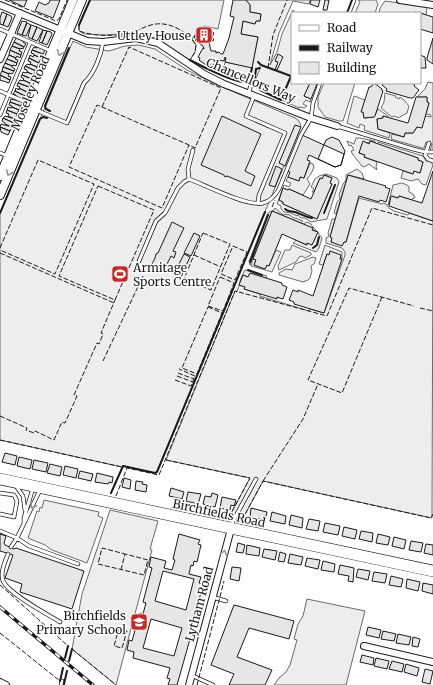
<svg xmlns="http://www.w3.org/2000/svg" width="433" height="685" font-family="Merriweather,serif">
  <rect width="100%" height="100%" fill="#fff"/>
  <!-- built -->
  <path fill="#ededed" stroke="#6a6a6a" d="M90,0h134l-6,29 -13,-3 -4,1 -9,12 4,6 -1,7 -5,8 -32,-21 -22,-6 -32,2 -19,-1 -6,-3v-6z
    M246,0h64l-1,4 -16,-3 -14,32 -9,32 7,-13 5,-18 11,-24 2,3h-3v70h18l-6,13 7,3 -1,3 -4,-2 -3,4 4,2 -3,2 -5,-1v1l-42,-20 -3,-4 6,-16 -4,1 -1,9h-6l-1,3 -2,2 -24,-8 3,-13 27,5 6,-30 -17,-3 2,-13 12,3 1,-3h4l1,-7 -11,-2v-7z
    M358,0h18l2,4 -3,9h-20l5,-11z
    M385,1l42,6 -1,8 -11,-3 -3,1h-33l1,-5z
    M73,41l13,6 23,4 16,-5 14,-1 16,4 32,21 26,13 82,35 3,2 3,5 -144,347 -2,1 -32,-7 -1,1 -122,-27v-227z
    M428,82l5,1v69l-3,-1 2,-7 -6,-2 -2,6h-2l-31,-9 1,-5 12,3 1,-4h8l12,-17 6,1v-2l-5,-1 3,-11 -2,-1v-5h-10l8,-8z
    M324,83h31l-12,38h-4l-14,-4 -7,-10v-10z
    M385,93l11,3 -1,1 4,2 1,-2 4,3 5,6 -2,7 -9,5 -3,-2 -3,1 -11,-9 3,-6z
    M354,96l11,4 -3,11 1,1 1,6 10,-1 4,-8 10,7v2l-5,-2v2l-6,1 1,10 12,4 -1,5 -25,-8 1,-4 -5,-2 -1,4 -12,-5z
    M356,138h4l15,3v2l-5,-2 -1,2 -6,-1 -4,11 6,2 -1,2 13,5 -1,5 1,3 -8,-6 -5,3 -2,-1 -9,-11 -2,-4 3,-1 -3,-5 -2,1 -2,-5 7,3z
    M378,142l45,14 3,5 5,1 2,3 -7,20 -4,-1 -4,-5 -7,2 -10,-3 2,-7 10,3 1,-3 6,2 3,-11 -5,-2v-2l-41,-14z
    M310,163l3,1 1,3 -3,7 -4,5 3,5 -7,11 -14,-6 -1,1 -5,-1 -4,11 4,2v2l34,15 15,-35 -2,-1 2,-5 -7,-3 -3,4 -2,-1 -6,14h-2l2,-3 -3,-2 4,-8 4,-3 7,-2 11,4 2,4 -12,37 -16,3 -6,-4h-4l-3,-3 -1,1 -6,-3 -7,-1 -3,-3v-3l-4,-2 7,-19 5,2 2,-4 -5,-2 2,-4 11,4 1,-4 4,1z
    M357,169l5,4 2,6 -16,-4 -12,39 -2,-1 3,-11 3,-3 -1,-4 4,-11 3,-4v-5z
    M402,183l5,2 2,2v5l4,2 2,4h-2l-1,2 -13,-4 -1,2 -6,-2 -4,9 5,-20z
    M359,198l23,6 1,-1 3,1 3,4 5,3 14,4 1,-2 24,8 -1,297 -169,-37 -21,39 -13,-3 21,-39 -84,-18 69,-169 2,1 4,-14 4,-8 22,6 -1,2 -16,-5 -2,4 -5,-2 -3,10 5,2 -1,2 16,5v2l49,15 1,-2 14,4 21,-58v-3l-3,-4 -16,-5v-5l3,-2 -1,-3 4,-14h3l-5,18 2,1 -1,4 11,3 2,-3h2z
    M275,208l7,6 8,1 2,2 11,4 -2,2 -29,-12 -22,54 -1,-4 19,-48 3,-2h2z
    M307,222l4,2 1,2 3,3 7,9 -3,10 -3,4 -23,-9 3,-3 10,5 1,-2 5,1 5,-12 -14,-8z
    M292,245l19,8v2l-6,3 -3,-2 -3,1 -3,5 -17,8 -1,-4 7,-16h5z
    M325,245l17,7v7l-12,-7 -1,3 -2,-1 -4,11 -4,-1z
    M276,250l5,2 -9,20 -21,-6 2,-7 3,1 -2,5 11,4 2,-4 2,1z
    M313,257l3,1 -2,6 -3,2 1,5 -2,7 -2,2 -5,2 -24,-7v-2l7,-4 6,1 3,-6z
    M44,500l55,12 -1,4 5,2 -16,45 -35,-13 -7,-5 -17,-7 9,-27 2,1 1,-5 2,1z
    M110,510l48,11 -8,28 2,1 -36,135 -44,-36 10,-55z
    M307,599l58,12 -19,74h-72l5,-7 7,-6 4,-7 7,-25 -3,-1 4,-15 5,-8z"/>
  <!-- building -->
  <path fill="#e6e6e6" stroke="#1a1a1a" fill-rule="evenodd" d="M9,0h18l-3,7z
    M50,0h10l-7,18 -18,-7 4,-9 6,3 4,-2z
    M233,0h13l4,5v7l11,2 -1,7h-4l-1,3 -12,-3 -2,13 17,3 -6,31 -27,-6 1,-4 -1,-1 -1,4 -7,-1 -5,6 -2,-1 -1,2 -10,-7 1,-2 -2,-1 5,-9 1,1 -1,-3 -8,-6 1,-1 -2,-2 7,-9 1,1 2,-2 10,6 -2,4 2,3 -5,2 2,9h5v2l3,-1 2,2h2l6,-16 5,-21 -4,-1z
    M311,0h9l-2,7 -8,-3z
    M325,0h4l-2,10h-4z
    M2,12l5,2 -4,11 -3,-1v-6z
    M420,13l13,4v16l-13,-4z
    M7,14l4,2 1,2 -4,9 -5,-2z
    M22,21l5,1 -5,13 -5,-2z
    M27,23l4,2 -5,11 -4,-1z
    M31,25l6,2 -5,12 -4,-2z
    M37,27l6,3 -6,11 -5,-2z
    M43,30l4,1 -5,12 -3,-1z
    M47,31l4,1 1,2 -5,11 -5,-2z
    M16,38l7,3v1l3,2 -2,3 -10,-5z
    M433,38v26l-6,-4v-2z
    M14,42l10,5 -1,2 -3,-1v1l-8,-3z
    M12,46l8,3 -1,2 3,1 -1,3 -11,-5z
    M34,47l3,1v-1l8,3 -2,4 -11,-4z
    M10,50l11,5 -1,3 -3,-2 -1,2 -7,-3z
    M32,50l11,4 -2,4 -7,-3v-1l-3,-1z
    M278,54l5,3 -6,13h-2l3,-8 -3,-1z
    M9,55l7,3 -1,1 3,1 -1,3 -10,-4z
    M30,55l3,2 1,-2 7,3 -2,5 -10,-5z
    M420,55l5,2 1,11h-6z
    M29,58l10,5 -2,4 -7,-3 1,-2 -3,-1z
    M7,59l10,4 -1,3 -3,-1 -1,1 -7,-3z
    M5,63l7,3v1l3,2 -1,2 -11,-4z
    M27,64l3,1v-1l7,3 -1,4 -11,-5z
    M25,66l11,5 -2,4 -7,-3v-2l-3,-1z
    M3,67l11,4 -2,3 -3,-1v1l-7,-3z
    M2,71l7,3 -1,2 3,1 -1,3 -10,-5z
    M23,72l3,1 1,-1 7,3 -2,4 -10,-4z
    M0,75l10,5 -1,3 -9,-3z
    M22,75l10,4 -2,4 -7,-3 1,-1 -3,-2z
    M20,80l2,1 1,-1 7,3 -1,4 -11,-4z
    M18,83l11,4 -2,5 -8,-4 1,-1 -3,-1z
    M310,83l7,1 -6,15 -7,-3z
    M374,83l8,6v2h1l-8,25 -1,1 -10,1 -1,-6h-2l8,-25h2z
    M384,83h27l4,1 -1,2 5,4 -6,8h-3l-24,-7 1,-2 -5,-4z
    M16,88l3,2v-2l8,4 -2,4 -10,-5z
    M15,91l10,5 -2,4 -7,-3v-2l-3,-1z
    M416,97h11v5l2,1 -7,25 -5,-1 -4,6h-8l-1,4 -26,-8 -1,-10 6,-1v-2l25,7z
    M11,99l12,3 -2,4 -11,-4z
    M10,102l11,4 -2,4 -7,-3v-1l-3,-1z
    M8,107l3,1 1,-1 7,3 -2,4 -10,-4z
    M7,110l10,4 -2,5 -7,-3 1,-2 -3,-1z
    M5,116l10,3 -1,4 -11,-5z
    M222,116l39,18 -16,37 10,5 -4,10 -24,-10 -2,1 -1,-2 -23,-10z
    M3,118l11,5 -2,4 -7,-3v-1l-3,-2z
    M1,124l11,3 -2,4 -10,-4z
    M295,125l6,2 -16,39 -6,-3z
    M0,127l10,4 -2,4 -7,-3z
    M302,135l42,19 -3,11 -6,2 -26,-12 -2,5 3,1 -6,17 -4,-1 -1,4 -11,-4 2,-5 -3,-1z
    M332,137l7,3 6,11 -4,14 -6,2 -17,-8 8,-19z
    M363,141l6,3 1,-3 48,17v2l5,2 -3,11 -6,-2 -1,3 -49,-17 1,-2 -6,-2z
    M276,166l6,3 -7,18 -6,-2z
    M433,171v50l-44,-15 2,-10 7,2 1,-2 23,7z
    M324,175l8,3 -2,5 2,1 -15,35 -34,-15v-2l-4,-2 4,-12 5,2 1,-1 22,10 9,-21 2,1z
    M348,175l38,11 -1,1 5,2 -4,13 -6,-2 -1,2 -20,-6 -13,46h-2l-2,4 -11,-4 1,-4 -2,-1z
    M272,211l41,17 -1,2 6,2 -6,13 -5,-2v2l-25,-11 -13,32 -2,-1 -2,4 -11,-4 2,-5 -3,-1z
    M172,222l12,6 -11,23 3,1 -2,6 -3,-2 -7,14 -12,-6 3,-6 1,-4 2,-1z
    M194,233l6,3 -9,20 -7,-3z
    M330,251l11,4 -1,4h2l-18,54 -30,-9v-2l-5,-2 4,-10 5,2v-2l15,6 14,-42 2,1z
    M184,254l6,3 -9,20 -7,-3z
    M250,273l32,10v2l5,2 -4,12 -6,-2v2l-33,-10 1,-2 -6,-2 4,-10 5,2z
    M5,453l12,3 -2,9 -13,-3z
    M19,457l13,3 -2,9 -13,-3z
    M34,460l14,3 -2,9 -14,-3z
    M50,464l12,3 -2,9 -13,-3z
    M65,466l13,3 -2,9 -13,-3z
    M80,471l13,3 -2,7 -13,-3z
    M97,473l16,4 -1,6 -3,-1 -1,2 -13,-2z
    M124,478l7,2 -1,9 -8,-2z
    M136,481l7,1 -1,2 5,1 -1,7 -11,-2z
    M171,488l13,4 -2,7 -13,-3z
    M188,492l13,2 -3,10 -12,-3z
    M212,493l6,2 -3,12 -12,-3 2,-8 6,1z
    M222,497l14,3 -2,6 -3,-1 -1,5 -10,-2z
    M251,508l16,4 -2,8 -15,-3z
    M272,512l14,4 -1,8 -15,-3z
    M291,515l12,3 -1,10 -13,-3z
    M309,519l11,2 -2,10 -12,-2z
    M325,523l15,3 -2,9 -15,-3z
    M344,527l13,3 -2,9 -13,-3z
    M361,531l12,2 -1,9 -13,-3z
    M0,534l6,2 -2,7 1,2 9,4 2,-1 68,23 -12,38 -52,-17 2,-8 -17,-6 8,-23 -13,-4z
    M179,534l21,6 -2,4 3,1 -4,17 -3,-1 -1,5 -2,-1 -2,9 12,3 -2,6 4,1 -5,20h2l-2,10 -4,-1 -4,15 4,1 -2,10h-2l-13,46h-9l2,-6 -3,-1 3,-10 -37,-10 1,-6 -7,-2 2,-10 3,1 8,-28 3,1 3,-11 -3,-1 9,-34 -3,-1 2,-10 15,4 -2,7 8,2 3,-10 -2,-1zM163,571l31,8 -8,31 -31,-9zM151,619l31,9 -8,28 -31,-8z
    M378,534l12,3 -2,8 -12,-2z
    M394,537l12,3 -2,9 -12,-3z
    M411,541l12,2 -2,9 -12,-2z
    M238,543l7,2 -2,8 -7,-1z
    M426,544l7,1v10l-9,-2z
    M247,545l13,3 -1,8 -13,-2z
    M264,549l13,2 -2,9 -13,-3z
    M280,552l6,2 -2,8 -6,-1z
    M290,554l13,3 -2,8 -13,-2z
    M307,558l13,2 -2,9 -13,-3z
    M323,561l12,3 -1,8 -13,-2z
    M340,565l14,3 -1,14 -5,-1 1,-5 -11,-2z
    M232,567l9,1 -2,13 -9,-2z
    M358,569l12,2 -2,9 -12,-3z
    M374,572l13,2 -2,9 -13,-2z
    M391,576l12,3 -2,8 -12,-2z
    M407,579l13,3 -2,9 -12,-3z
    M423,583l10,2v9l-11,-3z
    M234,605l60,16 -5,18 -40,-11 -12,29 35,13 -7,15h-36l5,-11 -23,-9z
    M368,627l13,3 -2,8 -13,-3z
    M383,631l13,3 -2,7 -13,-2z
    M398,634l13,3 -2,8 -13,-2z
    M413,637l7,2 -2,8 -6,-1z
    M362,655l12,3 -1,7 -13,-3z
    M376,658l13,3 -2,8 -13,-3z
    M392,661l12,3 -2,8 -13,-3z
    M406,664l13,4 -2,8 -13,-4z
    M425,669l8,2 -3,13 -8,-2z"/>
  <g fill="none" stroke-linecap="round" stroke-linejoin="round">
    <defs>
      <path id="lane" d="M349,13l5,-13
        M0,29l51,22
        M0,91l30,13
        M249,93l3,-15
        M254,96l-8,20 39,17 -26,62 -1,8
        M36,110l31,13 17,-40c10,-9 17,-27 19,-41
        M0,115l30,-72
        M337,126l76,23 12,3h8
        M429,143l-4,12 3,4 5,2
        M0,153l8,3
        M189,179c16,6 59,28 74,24 8,-2 12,-7 16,-14l22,-54 10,-17 2,-15 7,-20
        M189,179l-1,-10 5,-19
        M139,261l17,-40 9,-8 13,-25 6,-6 5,-3
        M16,486l7,10 2,14
        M0,493l14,2 3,6 -3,16 -14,-3
        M24,523v-5l9,-30
        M232,525l1,-4 23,-42
        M0,531l17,7 23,-48
        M11,547l6,-9 12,8 49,18
        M8,554c-3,8 -8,18 -5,27 6,13 44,33 57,41
        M212,597l14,4
        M191,675l22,10
        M61,685l1,-4"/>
      <path id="street" d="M400,0l33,5
        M0,5l87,36 16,1 33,-4 22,5 46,31 20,10 87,34 26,8
        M0,59l20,-46
        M364,646l69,16
        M0,682l6,3
        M189,685l42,-156"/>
      <path id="secondary" d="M0,176l73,-176
        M0,195l82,-195"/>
      <path id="highway" d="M0,479l433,92"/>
    </defs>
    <!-- lane casing -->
    <use href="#lane" stroke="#1a1a1a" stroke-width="4.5"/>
    <!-- street casing -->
    <use href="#street" stroke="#1a1a1a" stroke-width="8"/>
    <!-- secondary casing -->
    <use href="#secondary" stroke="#1a1a1a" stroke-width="10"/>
    <!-- highway casing -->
    <use href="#highway" stroke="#1a1a1a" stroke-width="12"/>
    <!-- lane -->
    <use href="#lane" stroke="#fff" stroke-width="3"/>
    <!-- street -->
    <use href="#street" stroke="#fff" stroke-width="6"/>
    <!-- secondary -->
    <use href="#secondary" stroke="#fff" stroke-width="8"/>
    <!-- highway -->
    <use href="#highway" stroke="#fff" stroke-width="11"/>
    <defs>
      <path id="rail" d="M0,607l93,78"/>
    </defs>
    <!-- rail casing -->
    <use href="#rail" stroke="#1a1a1a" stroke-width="3.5"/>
    <!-- rail -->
    <use href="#rail" stroke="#fff" stroke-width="2" stroke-dasharray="6" stroke-linecap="butt"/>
    <!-- fence -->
    <path stroke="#1a1a1a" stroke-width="1" stroke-dasharray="5 2" stroke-linecap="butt" d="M5,0l51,21 3,-2 8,-19
      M79,25v6c13,5 35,6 49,2 8,-1 15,-6 23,-8 17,-5 36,6 45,20l-1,7 -5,8
      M268,68l5,-33 14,-35
      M102,107l27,-60 92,41 -26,60 -6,-3 -87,-38 -5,-2 -28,62 93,41 27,-63
      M98,186l56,24 -39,90 -56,-24z
      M272,207l3,-7
      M203,233l27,11 -19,46 -27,-11z
      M233,246l14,6 -12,28 -14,-6z
      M0,248l38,-88 56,24 -39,90 -55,-24
      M0,253l114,50
      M194,255l27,12
      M220,277l14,6 -11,28 -15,-5z
      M382,297l-40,96 -34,-13 41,-92 65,18
      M208,307l14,6 -25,61 -15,-6z
      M420,308l13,3
      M103,361l40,-85
      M178,373l16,6
      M177,376l16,6
      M175,380l16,6 4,-10 -16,-7
      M0,416l27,12 -1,2 8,3 1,-2 19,9 8,-18 3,1 12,-27 -3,-1 23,-52 2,1 4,-10 -2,-1 14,-33
      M0,440l122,27
      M166,460l84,18 -21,39
      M263,481l40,-62 15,-35
      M116,496l11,-28 32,7 76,-184 92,25 45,-108 61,17
      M242,520l21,-39 168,37 2,-4
      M121,570l4,-16 23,6 -4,15 -46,-11 4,-16 23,6
      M0,585l68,61
      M119,628l8,3 -5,17 -8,-2z
      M0,633l60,48
      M72,649l44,36
      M64,684v1
      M197,685l27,-104"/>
    <!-- wall -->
    <path stroke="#1a1a1a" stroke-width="2" d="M347,13l5,-13
      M79,25l11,-25
      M190,60c11,6 47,24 57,22l2,-5
      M258,62l3,3 30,11
      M260,68l-4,1 -2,15 1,2 5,4 21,10 10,-24h1
      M251,72l1,-4
      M50,111l-4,-2 -1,-3 24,-58
      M285,209c3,3 6,2 10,3 6,2 10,5 17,6
      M0,213l40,-94 3,-2 4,1
      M324,213l11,-28
      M313,248l4,-3 2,-8
      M250,262l18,-47
      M248,270l14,5
      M111,493l12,-27 32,7 2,-1 108,-260
      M65,658l3,-12
      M69,661l3,-12
      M60,681l3,-13
      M64,684l3,-13"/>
  </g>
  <!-- one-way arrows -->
  <defs><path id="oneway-chevron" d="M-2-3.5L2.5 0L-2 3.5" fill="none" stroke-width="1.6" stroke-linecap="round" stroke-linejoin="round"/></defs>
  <g stroke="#989898">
    <use href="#oneway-chevron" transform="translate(60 53) rotate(112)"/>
    <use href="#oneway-chevron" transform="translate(9 173) rotate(113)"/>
    <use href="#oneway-chevron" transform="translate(33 506) rotate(114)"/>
    <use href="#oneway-chevron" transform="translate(224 553) rotate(-75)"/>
  </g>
  <!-- icons -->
  <defs>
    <symbol id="building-square" viewBox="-11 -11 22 22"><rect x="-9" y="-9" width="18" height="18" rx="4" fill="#c62828" stroke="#fff"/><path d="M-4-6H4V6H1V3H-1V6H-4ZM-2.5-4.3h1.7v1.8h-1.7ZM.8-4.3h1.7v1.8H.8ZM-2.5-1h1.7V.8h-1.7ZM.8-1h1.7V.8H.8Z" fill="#fff"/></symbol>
    <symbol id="stadium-square" viewBox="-11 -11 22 22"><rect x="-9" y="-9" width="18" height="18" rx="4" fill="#c62828" stroke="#fff"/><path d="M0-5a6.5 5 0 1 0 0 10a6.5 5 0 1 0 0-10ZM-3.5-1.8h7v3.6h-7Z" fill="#fff"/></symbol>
    <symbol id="school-square" viewBox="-11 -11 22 22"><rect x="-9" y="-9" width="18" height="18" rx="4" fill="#c62828" stroke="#fff"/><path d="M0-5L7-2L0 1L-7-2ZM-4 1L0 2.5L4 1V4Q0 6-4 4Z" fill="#fff"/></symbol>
  </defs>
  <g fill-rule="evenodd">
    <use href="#building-square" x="194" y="25" width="20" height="20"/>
    <use href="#stadium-square" x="110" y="264" width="20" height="20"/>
    <use href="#school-square" x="129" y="612" width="20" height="20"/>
  </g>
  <g text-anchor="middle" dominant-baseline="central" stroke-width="3" stroke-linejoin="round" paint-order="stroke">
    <!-- poi labels -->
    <g font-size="12" fill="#1a1a1a" stroke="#fff" text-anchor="end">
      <text x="191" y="35">Uttley House</text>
      <text x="133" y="267" text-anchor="start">Armitage<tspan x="133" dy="14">Sports Centre</tspan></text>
      <text x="126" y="615">Birchfields<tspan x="126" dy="14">Primary School</tspan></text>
    </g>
    <!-- street labels -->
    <g font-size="12" fill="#1a1a1a" stroke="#fff">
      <text transform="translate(251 80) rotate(23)">Chancellors Way</text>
      <text transform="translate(30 93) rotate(-67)">Moseley Road</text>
      <text transform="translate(219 513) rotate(12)">Birchfields Road</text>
      <text transform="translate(199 604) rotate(-75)">Lytham Road</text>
    </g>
  </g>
  <!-- legend -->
  <rect x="291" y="12" width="130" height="72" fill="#ffffff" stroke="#a3a3a3"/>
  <rect x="299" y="25" width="20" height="6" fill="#ffffff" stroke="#a3a3a3"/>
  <text x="327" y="32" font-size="12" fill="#1a1a1a">Road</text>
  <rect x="299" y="45" width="20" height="6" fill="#1a1a1a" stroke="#a3a3a3"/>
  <text x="327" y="52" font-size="12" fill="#1a1a1a">Railway</text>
  <rect x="299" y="62" width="20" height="12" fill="#e6e6e6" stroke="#a3a3a3"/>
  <text x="327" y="72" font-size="12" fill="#1a1a1a">Building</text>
</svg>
